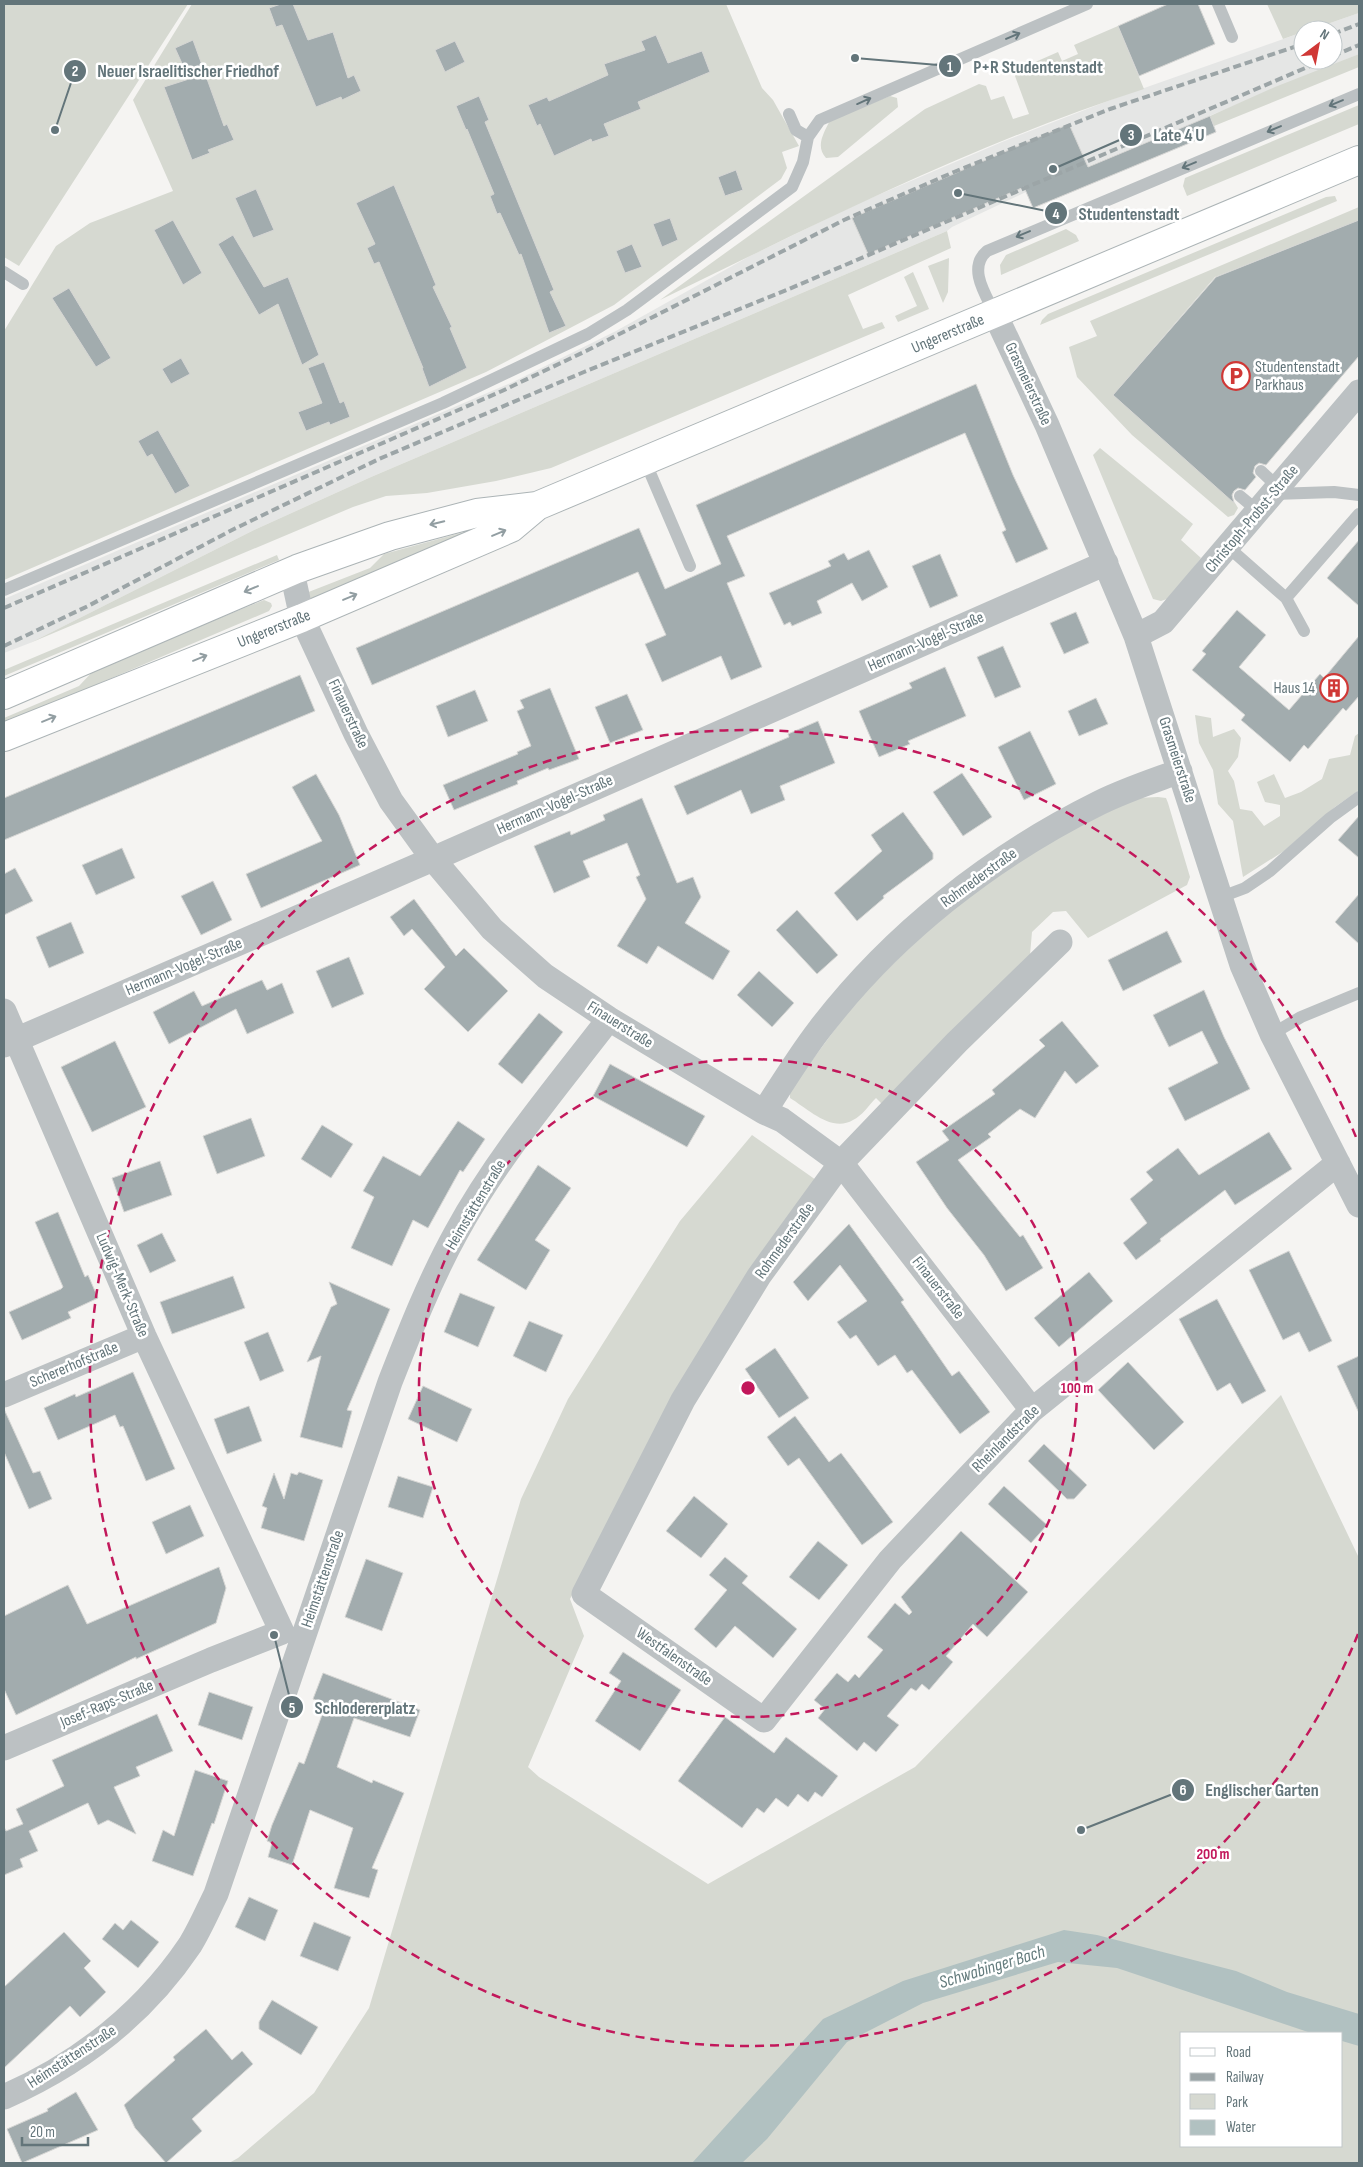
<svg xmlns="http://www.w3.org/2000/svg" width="1363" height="2167" font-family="'Sofia Sans Condensed',sans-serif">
  <rect width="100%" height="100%" fill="#f5f4f2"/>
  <!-- built -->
  <path fill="#e5e6e5" d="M1359,13v41l-333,138 -74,35 -5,4 -576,246 -117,53 -224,113 -26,10v-54l509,-217 103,-51 134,-75 107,-52 145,-62 111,-43 190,-67v28h30v-30h-23z"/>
  <!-- green -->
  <path fill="#d6d9d1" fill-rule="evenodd" d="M4,4h184l-169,262 -15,-9z
    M192,4h534l36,84 11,12 26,46 -17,6 5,16 -6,11 -167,126 -128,67 -482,208v-249l52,-85 34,-23 83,-32 -40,-91z
    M1267,4h92v9l-49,17h-7v2l-20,7z
    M1118,26l26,63c-168,54 -326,134 -484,211l265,-191 54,-25 7,2 5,14 13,-4 9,23 16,-5 -14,-38 2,-6 41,-18 4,9 16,-7 -4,-9z
    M1359,54v13l-145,59 -4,-10 65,-29z
    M890,96l7,2 1,9 -60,50 -12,1c-11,-12 -2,-25 4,-38z
    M1359,105v19l-172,72 -4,-10 2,-8z
    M1335,196l2,5 -297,124 2,-5 6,-6 278,-117z
    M1359,207v13l-144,57 -102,118 122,108 3,5 -4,7 -6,2 -96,-82 -55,-58 -8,-30 28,-11 -7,-15z
    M1066,229l10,6 3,6 -78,34 -1,-10 6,-10z
    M947,231l4,17 -103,47 15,34 19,-7 3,6 -334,140 -55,13 -69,12 -41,3 -33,11 -323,136 224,-113 117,-53z
    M949,258l-1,34 -5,11 -15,-37z
    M913,272l16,37 -31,13 -3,-6 22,-10 -13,-29z
    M1100,448l93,76 -12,16 20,18 -31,40 -9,3 -8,-2 -60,-144z
    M468,531v3l-160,66 -2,-7 64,-25 14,-14z
    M277,555l2,5 -275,116v-6z
    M264,600l7,3 1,3 -3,5 -265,113v-6l75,-32 16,-17z
    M1195,715l16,3 2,19 21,-8 7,9 -3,19 -10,14 6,10 6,28 12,2 12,15 16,-10v-11l-15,-3 -8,-20 17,-8 11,24 16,-6 21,-13 7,-20 21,-4 5,-19 4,-3v57l-24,17 -51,44 -41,26 -10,-56 -15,-17 -5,-34 -14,-27z
    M1158,797l8,1 2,5 22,74 -3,8 -99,53 -22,-27 -13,1 -21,20 -2,23 -148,149 -6,-6c-7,7 -14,18 -23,22 -21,13 -45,-11 -63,-22v-8l69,-93 97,-94 93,-62 87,-43z
    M752,1135l64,45 -145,218 -101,201 14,37 -56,131 11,10 169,107 207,-117 366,-372 78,163v605h-1130l9,-5 76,-65 55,-85 152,-509 47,-100 112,-178zM1182,2033h160v113h-160z"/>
  <!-- water -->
  <path fill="#b1c1c1" d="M1064,1930l33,5 139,36 51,21 72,22v32l-17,-5v-8h-31l-194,-65 -59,-6 -135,41 -76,39 -80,97 -25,24h-50l131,-144 80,-38z"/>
  <!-- building -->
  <path fill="#a2acae" stroke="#d6d6d4" d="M281,4h12l15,36 25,-8 15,46 6,-3 7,16 -19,9 -1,-3 -25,10 -34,-82 -6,2 -7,-19z
    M1168,4h30l17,40 -76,32 -21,-50z
    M656,35l12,28 34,-12 8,21 -72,30 3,7 -37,15 5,12 -17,6 -1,-3 -37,17 -14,-32 -3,2 -9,-21 19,-8 2,4 59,-26 -4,-11 41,-14 -4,-9z
    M193,40l31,86 3,-2 7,16 -26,10 2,3 -18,7 -28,-73 25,-8 -14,-31z
    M455,41l10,21 -20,10 -10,-22z
    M479,96l10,24 -4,2 69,168 -4,2 16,34 -17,7 -28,-79 -2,1 -19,-42 -3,1 -7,-18 4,-2 -27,-65 -1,1 -10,-24z
    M1210,116l6,16 -183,76 -9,-21 -156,67 -16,-36 217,-94 19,43z
    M736,170l7,20 -18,6 -7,-19z
    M394,185l42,100 -3,2 19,40 -2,1 17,40 -38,19 -7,-19h1l-44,-106 -5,2 -7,-16 8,-4 -19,-41z
    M256,189l18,41 -21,8 -18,-40z
    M670,218l8,22 -16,7 -9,-23z
    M173,220l29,53 -19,12 -29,-55z
    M1359,220v136l-93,109 -7,-2 -4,3 -2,7 3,4 -11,13 -7,-2 -4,3 -2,4 2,8 -121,-108 103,-118z
    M233,235l31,52 24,-10 31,78 -17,10 -24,-61 -19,11 -41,-71z
    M632,244l10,23 -17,6 -9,-22z
    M69,288l42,70 -15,9 -44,-69z
    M181,358l9,16 -19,10 -9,-15z
    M324,362l16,41 4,-2 6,16 -20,8 -1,-3 -23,9 -8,-19 24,-9 -14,-35z
    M976,384l37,91 35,74 -32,14 -14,-31 4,-2 -41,-97 -238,103 18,40 -18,7 35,84 -31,13 -10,-24 -59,26 -17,-38 21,-9 -28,-63 -266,113 -16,-37 283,-120 26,61 56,-25 -25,-59z
    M158,430l32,56 -15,8 -23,-40 -5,3 -9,-16z
    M1359,540v66l-32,-28z
    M869,550l19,37 -26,14 -10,-18 -35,18 5,12 -30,13 -2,-4 -6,3 -15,-32 62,-27 -3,-5 16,-8 4,7z
    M940,554l18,42 -28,12 -18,-42z
    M1237,610l29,25 -27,32 50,43 31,-36 4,4 35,-42v60l-13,15 -3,-3 -35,41 -4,-4 -14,17 -49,-42 4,-5 -53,-45 14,-16 -4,-3z
    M1076,612l13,31 -25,11 -14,-31z
    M1003,646l18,41 -26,11 -18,-41z
    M945,667l21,49 -58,25 2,3 -31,13 -20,-46 53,-23 -3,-5z
    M300,675l15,36 -311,129v-42z
    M550,688l29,71 -30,11 -1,-2 -31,13 1,3 -64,26 -11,-25 75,-31 -1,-2 14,-6 -14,-35 7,-3 -4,-8z
    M475,690l13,31 -40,16 -12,-31z
    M627,694l16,36 -33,13 -15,-36z
    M1096,698l12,26 -29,12 -11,-25z
    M818,721l17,42 -55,23 5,14 -34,14 -10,-24 -54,25 -13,-29 115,-49 -1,-3z
    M1030,731l26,53 -32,16 -26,-53z
    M962,773l30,44 -29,19 -30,-44z
    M316,774l23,41 21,50 -99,43 -15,-34 76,-33 -30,-54z
    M642,798l35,85 16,-6 8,20 -16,26 45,28 -17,29 -55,-34 -11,18 -30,-18 29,-47 -10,-22 4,-2 -13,-32 -44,18 7,16 -36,16 -20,-47 36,-15 1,4 34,-15 -2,-5z
    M903,812l30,41v6l-50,37 1,2 -27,23 -23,-28 48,-42 -11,-16z
    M1359,816v42l-21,-18z
    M122,848l13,30 -39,17 -14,-30z
    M15,868l18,33 -29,14v-41z
    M213,881l19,39 -31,15 -20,-39z
    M1359,894v50l-24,-22z
    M414,899l42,57 8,-8 44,43 -40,41 -44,-43 21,-22 -33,-38 -8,7 -14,-19z
    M797,910l41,45 -21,19 -41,-44z
    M71,922l13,31 -35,15 -13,-31z
    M1167,931l15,31 -59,29 -15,-31z
    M349,957l15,37 -32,14 -16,-37z
    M759,971l35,32 -22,24 -35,-32z
    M262,980l5,10 15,-7 12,30 -47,21 -11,-25 -67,35 -16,-32 41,-21 8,15z
    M1204,990l20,47 26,52 -65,32 -17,-33 50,-25 -16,-32 -33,16 -16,-32z
    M539,1013l24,19 -41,52 -24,-20z
    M1062,1021l37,45 -23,18 -11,-13 -30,47 -15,-9 -32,25 3,3 -33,23 62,77 3,-2 20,33 -37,23 -22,-36 -37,-47 -31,-46 33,-22 -7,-9 53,-37 -3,-4 53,-44 -6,-6z
    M115,1041l31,66 -54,25 -31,-65z
    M610,1064l95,52 -18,31 -94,-51z
    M251,1118l14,38 -48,18 -14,-38z
    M458,1121l27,18 -22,33 -3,-2 -32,58 -15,-8 -21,46 -41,-18 23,-51 -11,-6 20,-35 37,20z
    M322,1125l31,19 -22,34 -30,-19z
    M1269,1132l23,37 -57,36 -10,-15 -65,49 1,2 -25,19 -13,-17 24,-20 -17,-24 23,-19 -7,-8 32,-24 21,27z
    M160,1161l12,34 -48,17 -12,-34z
    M538,1165l33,23 -36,52 15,10 -24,40 -49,-30z
    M58,1212l27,65 3,-2 10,23 -30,14 3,6 -49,22 -13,-28 52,-23 2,-2 -28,-65z
    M849,1224l55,76 -3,2 51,74 7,-5 31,41 -30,22 -48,-64 -5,3 -12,-18 -17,11 -22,-31 -6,4 -13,-17 30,-21 -27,-36 -32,36 -15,-19z
    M162,1233l14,28 -26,12 -13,-28z
    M1289,1251l43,90 -23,11 -10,-20 -16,8 -34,-70z
    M1089,1272l24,29 -54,46 -25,-29z
    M233,1276l12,32 -73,26 -12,-32z
    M329,1282l61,27 -43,101 5,1 -10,37 -42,-11 21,-81 -14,6 24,-55 6,-3z
    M460,1293l35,14 -17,40 -34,-15z
    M1217,1299l49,92 -24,13 -12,-21 -13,8 -38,-72z
    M529,1321l34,14 -17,37 -33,-16z
    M268,1332l16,39 -24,10 -16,-39z
    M775,1348l34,50 -30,20 -34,-49z
    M1359,1356v57l-22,-47z
    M1128,1362l56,60 -30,28 -56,-60z
    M133,1372l42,97 -29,12 -23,-55 -3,1 -5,-12 -57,25 -14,-32 31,-14 1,3z
    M423,1386l49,23 -15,33 -49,-23z
    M249,1406l13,35 -35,13 -13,-35z
    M4,1409l29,64 7,-2 12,28 -23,10 -25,-57z
    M795,1416l34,46 12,-9 52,69 -31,23 -63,-87 -11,8 -21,-29z
    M1044,1444l43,41 -13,14h-7l-39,-38z
    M299,1472l24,8 -19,61 -43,-13 6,-20 -5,-2 12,-33 10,26 7,-26 6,2z
    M398,1476l35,11 -10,31 -35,-11z
    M1004,1486l43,39 -16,18 -43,-39z
    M694,1496l34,28 -27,34 -35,-27z
    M190,1505l14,31 -38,18 -14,-32z
    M961,1531l67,61 -41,45 -14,-13 -27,32 7,6 -24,28 -7,-6 -6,7 -5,-3 -24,28 12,9 -23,27 -12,-10 -7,9 -39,-33 7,-9 -11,-9 23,-27 11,9 7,-8 4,4 24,-28 -16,-13 28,-34 14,12 3,-3 -11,-15z
    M818,1541l30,24 -29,35 -30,-23z
    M725,1557l23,19 -6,7 55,46 -24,29 -38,-32 -19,22 -22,-19 33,-39 -18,-15z
    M366,1559l37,14 -21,58 -37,-14z
    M219,1567l7,21 -10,35 -80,36v-2l-120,58 -12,-26v-73l64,-31 19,39z
    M623,1652l58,38 -41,61 -45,-30 26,-40 -12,-8z
    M323,1673l97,37 -10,27 -56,-19 -17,49 35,16 1,-3 31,13 -32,75 6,2 -9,28 -35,-10 19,-60 -43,-18 -18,55 -24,-8 4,-14 -5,-2 5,-16 27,-63 5,2 22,-60 -13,-5z
    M209,1692l44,15 -11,33 -44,-15z
    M157,1714l16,37 -37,16 4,9 -26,11 22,47 -28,-14 -10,5 -10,-22 -59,28 9,20 -18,8 3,8 -19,8v-48l2,4 17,-7 -7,-15 48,-23 -12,-26z
    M725,1717l49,36 12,-16 52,39 -16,21 -7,-5 -7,10 -10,-8 -10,13 -12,-9 -12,15 -7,-5 -15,20 -64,-47z
    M195,1770l33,11 -14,43 -2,-1 -19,53 -41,-15 11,-31 11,6z
    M249,1897l29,13 -13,31 -30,-14z
    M131,1920l28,22 -21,26 -36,-29 13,-16 8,7z
    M314,1922l37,15 -13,34 -38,-15z
    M64,1932l27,29 -7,7 22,24 -26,25 -10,-11 -66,62v-81z
    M272,2000l46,27 -17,28 -42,-26v-7z
    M206,2029l26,31 10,-9 11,13 -61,55 10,12 -36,32 -31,-35 -11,-23 51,-45 -2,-3z
    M76,2092l22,38 -76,33 -15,-34 41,-18 -1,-2z"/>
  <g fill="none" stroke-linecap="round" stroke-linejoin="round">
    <defs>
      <path id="secondary" d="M4,695l293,-126 93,-33 87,-23 60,-7 822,-346
        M4,737l298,-119 209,-90 25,-21"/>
    </defs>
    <!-- secondary casing -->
    <use href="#secondary" stroke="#acb4b6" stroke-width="30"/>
    <!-- service -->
    <path stroke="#bcc1c3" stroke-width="12" d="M1218,4l14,33
      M789,114l7,16 12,7
      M4,272l19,12
      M995,314c-9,-19 -28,-46 -8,-63l372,-157
      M645,461l45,105
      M1261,471l18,17
      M1274,494l60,-2 25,3
      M1240,496l18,15
      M1228,547l58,51 18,33
      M4,590l439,-187 145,-69 39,-24 165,-123 11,-25 5,-25 12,-17 267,-116
      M1286,598l73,-84
      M1221,897l24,-9 25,-17 60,-53 29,-21
      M1272,1034l29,-17 58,-24"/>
    <!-- minor -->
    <path stroke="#bcc1c3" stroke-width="25" d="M995,314l52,111 89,211 106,329 30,69 87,171
      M292,572l10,46 54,116 35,67 42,58 59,70 53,47 64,43 155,93 18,8 59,43 191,247
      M1136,636l27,-14 196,-230
      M1060,942l-103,100 -116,121 -82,113 -76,124 -99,194 180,126 126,-160 142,-150 306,-247
      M4,1011l140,325 138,296 -71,28 -207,88
      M4,1045l429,-186 673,-296
      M764,1112c18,-28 35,-56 55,-82 73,-96 173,-174 280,-227 26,-13 54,-22 81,-32
      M4,1395l140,-59
      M4,2097c77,-34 139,-82 186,-152 10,-16 18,-35 26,-51l174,-512c20,-51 40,-102 66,-149 42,-77 100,-145 153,-214"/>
    <!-- secondary -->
    <use href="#secondary" stroke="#fff" stroke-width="28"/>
    <!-- rail -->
    <path stroke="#9ca5a7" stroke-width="4" stroke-dasharray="8 4" stroke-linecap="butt" d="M1333,34l26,-10
      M1333,56l26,-11
      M4,608l498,-217 84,-40 258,-131 110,-48 156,-63 193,-65
      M4,646l84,-40 146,-77 145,-70 205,-87 205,-83 535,-229"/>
  </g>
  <!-- one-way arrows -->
  <defs><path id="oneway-shaft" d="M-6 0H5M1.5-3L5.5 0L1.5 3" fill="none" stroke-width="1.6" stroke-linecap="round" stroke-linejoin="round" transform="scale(1.25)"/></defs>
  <g stroke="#63757a">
    <use href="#oneway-shaft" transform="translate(1013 36) rotate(-23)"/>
    <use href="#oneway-shaft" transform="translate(864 101) rotate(-24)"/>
    <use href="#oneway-shaft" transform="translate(1336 103) rotate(157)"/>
    <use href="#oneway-shaft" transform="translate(1274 129) rotate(157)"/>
    <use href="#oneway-shaft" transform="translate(1189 165) rotate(157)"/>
    <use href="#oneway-shaft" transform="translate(1023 234) rotate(157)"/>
  </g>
  <g stroke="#929ea2">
    <use href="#oneway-shaft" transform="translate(437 523) rotate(166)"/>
    <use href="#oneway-shaft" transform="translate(499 533) rotate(-23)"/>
    <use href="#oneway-shaft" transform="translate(251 589) rotate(157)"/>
    <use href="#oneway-shaft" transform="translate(350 597) rotate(-23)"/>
    <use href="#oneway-shaft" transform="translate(200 658) rotate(-22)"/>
    <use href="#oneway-shaft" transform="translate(49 719) rotate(-22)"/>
  </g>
  <!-- distance rings -->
  <g fill="none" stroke="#c2185b" stroke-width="2.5" stroke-dasharray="9 6">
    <circle cx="748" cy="1388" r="329"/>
    <path d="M1358 1634A658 658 0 1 1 1358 1142"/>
  </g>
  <!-- icons -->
  <defs>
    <symbol id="parking-ring" viewBox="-11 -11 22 22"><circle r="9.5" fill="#fff" stroke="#d03836" stroke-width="1.5"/><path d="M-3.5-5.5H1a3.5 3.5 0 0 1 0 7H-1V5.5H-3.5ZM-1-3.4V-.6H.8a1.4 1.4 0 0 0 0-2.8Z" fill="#d03836"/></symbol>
    <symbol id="building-ring" viewBox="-11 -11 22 22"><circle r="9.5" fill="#fff" stroke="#d03836" stroke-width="1.5"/><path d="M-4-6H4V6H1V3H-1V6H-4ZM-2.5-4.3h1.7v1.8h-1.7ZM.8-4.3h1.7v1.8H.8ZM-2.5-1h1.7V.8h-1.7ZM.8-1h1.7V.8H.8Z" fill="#d03836"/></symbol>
  </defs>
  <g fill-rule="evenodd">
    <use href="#parking-ring" x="1220" y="360" width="32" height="32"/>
    <use href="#building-ring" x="1318" y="672" width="32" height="32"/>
  </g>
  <g text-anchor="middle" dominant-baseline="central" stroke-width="5" stroke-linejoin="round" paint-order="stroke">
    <!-- street labels -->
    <g font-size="16" fill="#63757a" stroke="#fff">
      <text transform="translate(948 334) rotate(-23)">Ungererstraße</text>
      <text transform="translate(1028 384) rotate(65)">Grasmeierstraße</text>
      <text transform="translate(1252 519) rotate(-50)">Christoph-Probst-Straße</text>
      <text transform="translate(274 629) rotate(-22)">Ungererstraße</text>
      <text transform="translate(926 642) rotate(-24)">Hermann-Vogel-Straße</text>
      <text transform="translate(348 714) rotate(65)">Finauerstraße</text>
      <text transform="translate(1177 760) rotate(72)">Grasmeierstraße</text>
      <text transform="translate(555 805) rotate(-24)">Hermann-Vogel-Straße</text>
      <text transform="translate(979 878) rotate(-36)">Rohmederstraße</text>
      <text transform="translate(184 967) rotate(-23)">Hermann-Vogel-Straße</text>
      <text transform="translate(620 1025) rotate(32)">Finauerstraße</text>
      <text transform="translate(476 1205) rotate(-59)">Heimstättenstraße</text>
      <text transform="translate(785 1241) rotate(-54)">Rohmederstraße</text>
      <text transform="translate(122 1285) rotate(67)">Ludwig-Merk-Straße</text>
      <text transform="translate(938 1288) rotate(52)">Finauerstraße</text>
      <text transform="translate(74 1365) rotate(-23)">Schererhofstraße</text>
      <text transform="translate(1006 1439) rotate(-45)">Rheinlandstraße</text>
      <text transform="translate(323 1579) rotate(-71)">Heimstättenstraße</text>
      <text transform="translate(674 1657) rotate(35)">Westfalenstraße</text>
      <text transform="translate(107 1704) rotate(-23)">Josef-Raps-Straße</text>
      <text transform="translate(72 2057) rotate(-33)">Heimstättenstraße</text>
    </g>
    <!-- poi labels -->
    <g font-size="16" fill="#63757a" stroke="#fff" text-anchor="start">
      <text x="1255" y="367">Studentenstadt<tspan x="1255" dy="18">Parkhaus</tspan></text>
      <text x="1315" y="688" text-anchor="end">Haus 14</text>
    </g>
    <!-- water labels -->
    <g font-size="18" font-style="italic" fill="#637b7c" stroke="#fff">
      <text transform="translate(992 1967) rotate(-17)">Schwabinger Bach</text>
    </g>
  </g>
  <circle cx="748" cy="1388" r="8" fill="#c2185b" stroke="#fff" stroke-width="2.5"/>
  <g font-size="15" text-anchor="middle" font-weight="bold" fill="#c2185b" stroke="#fff" stroke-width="5" stroke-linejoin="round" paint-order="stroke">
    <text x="1077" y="1393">100 m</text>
    <text x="1213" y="1859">200 m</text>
  </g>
  <!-- callouts -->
  <path fill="none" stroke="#63757a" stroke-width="2" d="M855 58L950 66M55 130L75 71M1053 169L1131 135M958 193L1056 213M274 1635L292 1707M1081 1830L1183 1790"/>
  <g fill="#63757a" stroke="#fff" stroke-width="2">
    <circle cx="855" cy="58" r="5"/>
    <circle cx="55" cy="130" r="5"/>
    <circle cx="1053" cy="169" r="5"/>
    <circle cx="958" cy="193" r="5"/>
    <circle cx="274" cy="1635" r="5"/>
    <circle cx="1081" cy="1830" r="5"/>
    <circle cx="950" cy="66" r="12"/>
    <circle cx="75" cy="71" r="12"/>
    <circle cx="1131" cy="135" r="12"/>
    <circle cx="1056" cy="213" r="12"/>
    <circle cx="292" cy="1707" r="12"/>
    <circle cx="1183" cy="1790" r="12"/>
  </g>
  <g font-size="15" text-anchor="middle" font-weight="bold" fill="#fff">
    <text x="950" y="72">1</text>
    <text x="75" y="76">2</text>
    <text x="1131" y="140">3</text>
    <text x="1056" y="219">4</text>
    <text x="292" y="1713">5</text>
    <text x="1183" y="1795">6</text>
  </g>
  <g font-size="18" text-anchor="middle" font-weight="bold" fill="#63757a" stroke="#fff" stroke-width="5" stroke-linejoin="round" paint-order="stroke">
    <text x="1038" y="73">P+R Studentenstadt</text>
    <text x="188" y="77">Neuer Israelitischer Friedhof</text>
    <text x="1179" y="141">Late 4 U</text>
    <text x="1129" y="220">Studentenstadt</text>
    <text x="365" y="1714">Schlodererplatz</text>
    <text x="1262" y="1796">Englischer Garten</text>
  </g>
  <!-- border -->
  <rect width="1363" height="2167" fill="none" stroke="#63757a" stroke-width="10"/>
  <!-- legend -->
  <rect x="1180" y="2032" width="162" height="115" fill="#ffffff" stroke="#c1c8ca"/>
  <rect x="1190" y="2048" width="25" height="8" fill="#ffffff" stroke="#c1c8ca"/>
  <text x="1226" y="2057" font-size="15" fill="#63757a">Road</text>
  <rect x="1190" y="2073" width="25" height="8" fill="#9ca5a7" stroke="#c1c8ca"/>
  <text x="1226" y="2082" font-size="15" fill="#63757a">Railway</text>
  <rect x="1190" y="2094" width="25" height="15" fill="#d6d9d1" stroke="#c1c8ca"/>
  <text x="1226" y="2107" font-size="15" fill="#63757a">Park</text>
  <rect x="1190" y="2120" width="25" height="15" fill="#b1c1c1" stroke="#c1c8ca"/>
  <text x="1226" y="2132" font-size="15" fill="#63757a">Water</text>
  <!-- north arrow -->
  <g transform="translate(1318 45) rotate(32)"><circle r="24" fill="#ffffff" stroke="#c1c8ca"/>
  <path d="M0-4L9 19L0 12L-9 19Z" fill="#d03836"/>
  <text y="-8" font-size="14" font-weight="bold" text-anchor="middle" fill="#63757a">N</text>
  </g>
  <!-- scale -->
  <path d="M22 2137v8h66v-8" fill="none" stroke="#63757a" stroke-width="2.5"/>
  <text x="30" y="2137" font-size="15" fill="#63757a" stroke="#ffffff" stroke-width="4" paint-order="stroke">20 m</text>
</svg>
